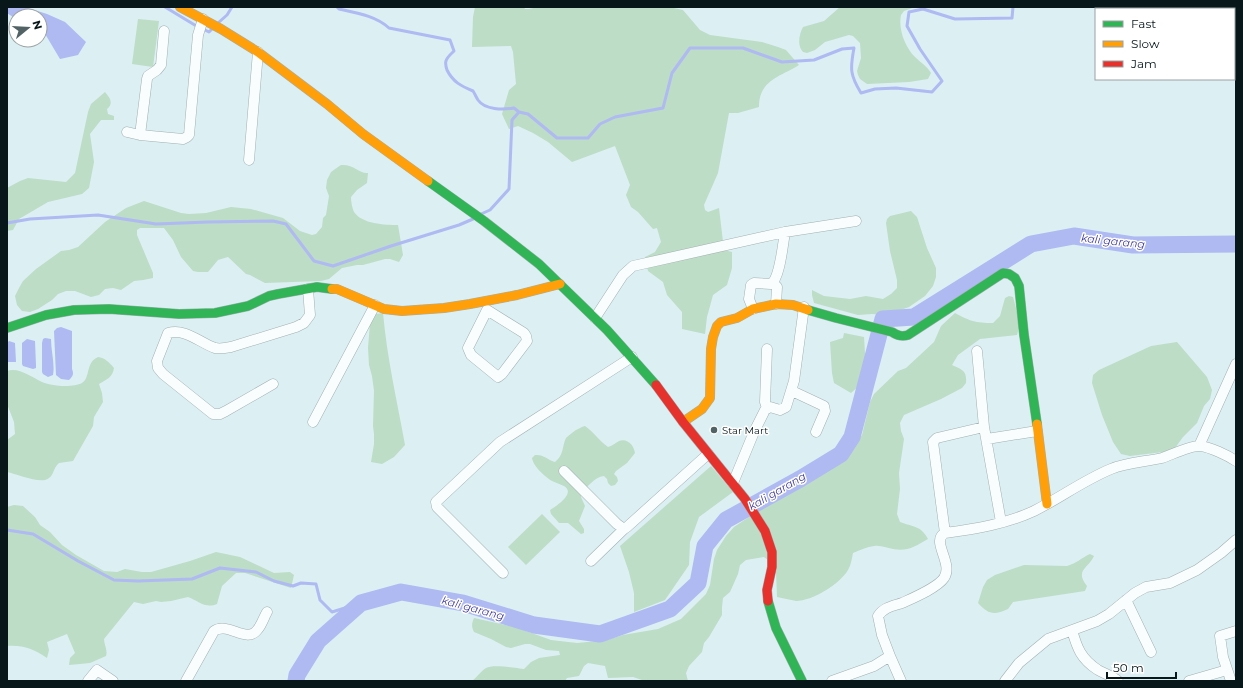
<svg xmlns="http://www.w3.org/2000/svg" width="1243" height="688" font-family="Montserrat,sans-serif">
  <rect width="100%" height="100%" fill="#dceff3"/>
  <!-- green -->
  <path fill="#bdddc6" d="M475,7h49l1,2h4l9,-2h131l14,3 17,20 10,5 52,7 16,5 8,3 13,15c-19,12 -40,15 -40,42l-21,6h-9l-11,60 -14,32 1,5 3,2 11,-4 5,42 8,2v16l-5,17 -14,10 -6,22 -2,17 -23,-5v-17l-15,-17 -4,-13 -15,-11 -3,-14 10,-5 6,-10 -4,-14 -4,1 -15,-17 -7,-5 -5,-12 4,-10 -15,-39 -43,16 -24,-20 -15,-9 -15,-7 -9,3 -7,-15 7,-24 7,-6 -3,-32 -2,-6 -39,1 1,-30z
    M840,7h75l-11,4 -3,4c-3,14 4,32 14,42 5,5 12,9 16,16l-3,6 -19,3 -42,2 -7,-5 -2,-4 -1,-4 4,-13 -1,-15 -7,-7 -4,-1 -24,7 -10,8 -8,3 -4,-1c-6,-6 -4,-18 0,-25l21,-6z
    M138,19l21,2 -6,46 -21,-3z
    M105,92c5,6 9,11 2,17l1,5 6,2v4h-13l-11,14 4,28 -5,26 -7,6 -34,8 -29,17 -6,11 -6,1v-43l13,-7 8,-3 38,4 9,-9 13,-61 3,-8z
    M341,165c13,-1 18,9 27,8l-1,10 -10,7 -6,7c0,4 1,11 3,15 8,12 31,13 44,13l5,30 -4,7 -9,-3h-5l-22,6h-6l-15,3 -13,11 -8,2 -56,2 -15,-8 -4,-1 -18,-17 -10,3 -10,12h-10l-5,-1 -12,-14 -8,-17 -9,-12h-24l-3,2v5l16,38v5l-10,2 -9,1 -13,9 -8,-2 -8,1 -6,6 -8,2 -16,-6h-9l-8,3 -6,6 -14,9 -8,3 -8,-1 -5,-6 -2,-9 4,-8 4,-7 13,-12 25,-18 8,-1 9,-3 27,-25 21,-14 18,-7 37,12 8,1 17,-1 25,-6 20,2 32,9 17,13 12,4 4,-1 6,-7 1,-9 3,-3 3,-19 -3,-8 1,-8 4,-8 7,-5z
    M911,211l6,6 10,31 9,20v9l-3,9 -8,10 -16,11 -22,8 -15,-1 -14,1 -44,-12 -2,-8v-5l12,6 26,3 16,-3 17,3 8,-5 6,-6v-8l-7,-29 -4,-28 1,-4 3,-3z
    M1009,296l4,1 7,26 -3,12 -37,4 -22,16 -6,10c10,5 15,5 14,18l-4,5 -21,11 -37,16 -4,8 1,8 3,8 -5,34 1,16 -3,25 3,8c12,5 21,3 28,17 -12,7 -21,13 -35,10 -7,-1 -12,-4 -19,-3 -7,1 -14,4 -21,7 -1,5 -2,12 -5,17 -8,14 -36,31 -52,31 -6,-1 -13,-3 -19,-4l-1,-25 1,-5 -13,-10 -18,3 -6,5 -2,9 -8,18 -7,6 -1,9v8l-13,22 -5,6 -2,9 -13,14 -3,7 2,8h-43l-12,-4 -25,1 -3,-12 -17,-3 -4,3 -5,10 -12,2 -2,3h-93c5,-4 9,-10 14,-13 7,-4 30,0 38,1l7,-7 8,-4 21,-3 -1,-4 -13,-1 -16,-6h-5l-14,4 -5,-1 -15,-8 -17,-7c-3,-6 -2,-9 0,-14l41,9 36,13 26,3 30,-3 16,-5 35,-6 23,-10 25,-25 4,-9 4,-26 3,-9 9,-14 8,-9 69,-46 38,-19 21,-27 8,-33 4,-8 24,-23 8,-3 28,-26 7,-16 14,-13c15,8 20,10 38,10l7,-7 5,-18z
    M383,313c4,45 14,88 22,132l-11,12 -12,7 -11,-2 3,-18v-10l-1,-8 1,-35 -2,-15 -3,-11 -1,-17 2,-25 6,-9z
    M844,333l20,4 2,33 -6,15 -9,8 -17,-10 -2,-10 -2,-31 13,-4z
    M1177,342l30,35 5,13 -2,9 -6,7 -7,17 -14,14 -8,11 -12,4 -33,4 -9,-2 -8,-12 -11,-27 -10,-32 1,-8 6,-5 52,-24z
    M98,357c7,1 11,5 16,11 -1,9 -8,12 -15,16l3,9 1,9 -9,15 -1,9 -20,35 -14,2c-6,5 -5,12 -10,15 -7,7 -32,-4 -42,-6v-32l8,-6 -1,-12 -7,-18v-33c12,-4 24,6 35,11 8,4 31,6 40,1 9,-6 3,-20 16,-26z
    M585,426c9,6 14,15 23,21 4,-1 7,-4 11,-6 9,-3 15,5 16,12l-8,10 -11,8 -2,3 3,3 1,4 -3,4 -4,1 -3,-3 -1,-4 -3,-3c-10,1 -16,11 -23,17v4l4,9 -6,15 5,8v4l-3,1 -13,-11h-9l-8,-9 -1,-4c7,-4 26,-17 14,-24 -4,-2 -8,-3 -12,-5 -7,-4 -19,-15 -20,-23l3,-3c8,-1 13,5 20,7 9,-7 7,-16 11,-24 3,-3 7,-6 10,-8 4,-2 5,-3 9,-4z
    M711,466l22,26 -34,25 -9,25 -1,23 -24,35 -31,12v-19l-5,-21 -9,-26z
    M14,505l9,1 12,11 5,8 10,7 12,13 14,10 28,16 13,1 8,-3 17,3h9l39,-11 26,-9 24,5 34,16 16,-1 4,3 -3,13 -46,-15h-9l-14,13 -5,18c-12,5 -18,-3 -29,-7l-17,4 -10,1 -5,-1 -13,3 -9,-2 -30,37c0,6 4,11 2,17l-16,7 -21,2 1,-7 5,-5 -8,-19 -20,8 2,8 -2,8c-14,-9 -23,-13 -40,-12v-139z
    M542,514l18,18 -34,33 -18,-18z
    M1090,554l4,2c-5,12 -20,14 -7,30l-2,5 -72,11 -5,7c-14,6 -19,6 -30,-6l5,-16 4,-7 8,-5 29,-10 43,1c10,-3 14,-8 23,-12z"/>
  <!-- water -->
  <path fill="#afb9f2" d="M7,7h18l22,7 18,8 21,20 -8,13 -18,4 -19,-32 -1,-1v-10h-24v3l-9,-6z
    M61,327l11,4v38c2,5 1,7 -3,11l-8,-1 -5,-4 -2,-44 3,-3z
    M45,338l6,1c0,12 4,25 2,36l-5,2 -5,-3 -1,-2v-29l1,-4z
    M27,339l8,2 1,25v2l-3,1 -10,-3 -1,-2v-21z
    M9,341l6,2 1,19h-8l-1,-19z"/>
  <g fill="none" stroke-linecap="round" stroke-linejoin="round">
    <!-- stream -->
    <path stroke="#afb9f2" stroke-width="3" d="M165,7l33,20
      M337,7l2,2c18,4 37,7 50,19l61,12 4,11c-2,2 -7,6 -8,10 -1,3 0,6 1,9 6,12 14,16 26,21 2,3 3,6 5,9 7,10 25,10 36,8l5,4
      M218,23l9,-8 5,-8
      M203,29l6,3 4,-4
      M481,214l9,-4 19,-21 3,-69 7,-8 9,2 29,24h31l12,-14 15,-7 48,-9 9,-35 18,-25h53l39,14 32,-2 28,-11 12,-1c-4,21 -4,27 7,45l14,-4 21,-1 36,4 10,-11 -22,-32 -13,-23 2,-14 14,-3 32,10 57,-1 1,-11
      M7,223l23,-4 68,-4 58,9 52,-2 65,-1 13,3 28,37 19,5 58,-20 68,-21 14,-6
      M7,530l26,4 45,27 36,19 24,1 54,-2 28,-11 36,4 18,9 19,5 8,-3 15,1 4,16 12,12 29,-9"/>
    <!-- river -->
    <path stroke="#afb9f2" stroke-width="17" d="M296,681l1,-6 21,-34 43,-38 40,-11 62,11 71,22 66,9 70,-25 28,-26 7,-37 21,-26 74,-41 41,-25 11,-17 31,-118 31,-2 117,-73 43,-8 59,9 103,-1"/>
    <defs>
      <path id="street" d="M127,132l13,3 43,4 4,-2 2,-2 9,-100 5,-16
        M140,135l7,-56 1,-3 9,-6 4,-5 3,-34
        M249,160l9,-108
        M773,283l4,4 -1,17
        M753,309l-4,-10 2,-14 3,-2 17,1c9,-6 12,-41 14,-52
        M487,310l37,23 2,3 1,5 -25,33 -4,3 -27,-22 -3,-7z
        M595,318l28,-43 10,-9 152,-34 71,-11
        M767,349l-2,53 2,6
        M977,351l7,76 17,95
        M273,384l-47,27 -6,3h-7l-50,-40 -5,-6 -1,-7 11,-28c18,-5 32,10 47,15 5,1 11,0 16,-1l65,-20 8,-4 6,-8 -2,-26
        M792,391l32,15 1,5 -9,21
        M313,422l62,-117
        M987,439l50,-8
        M1199,446l37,-82
        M564,471l53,53 7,5
        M733,483l21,-51 11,-22 5,-3 10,3 6,-3 8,-26 10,-74
        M945,533l-12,-91 4,-4 47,-11
        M591,561l33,-32 3,-2 81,-73
        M503,573l-66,-66 -1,-5 64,-60 132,-85
        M1126,600l25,52
        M1072,630c5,18 9,29 26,40 7,4 14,6 20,11
        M890,656l11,25
        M88,681l9,-11 16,11
        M186,681l28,-50c14,-10 33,14 44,-2 4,-5 6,-12 9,-17
        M832,681l42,-15 16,-10 -8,-21 -4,-19c6,-9 15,-10 24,-13 11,-5 35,-15 42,-25 10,-15 -14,-37 1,-45 30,-4 61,-9 89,-22 26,-13 50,-31 77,-42 17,-7 34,-7 51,-11 9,-3 29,-13 38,-12 10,1 27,9 36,15
        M1005,681l14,-18 29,-24 49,-18 12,-7 26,-21 11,-6 24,-4 27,-13 24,-17 15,-13
        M1189,681l38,-11
        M1231,681l-8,-24 -3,-21 16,-5"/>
      <path id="fast" d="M428,181l56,40 55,43 68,66 49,55
        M808,310l28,8 56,14c6,4 10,5 16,3l95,-62 6,1 6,4 4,8 5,49 13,89
        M7,328l39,-13 28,-5 35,-1 70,5 36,-1 33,-7 21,-10 9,-2 39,-7 15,2
        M768,601l8,27 26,53"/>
      <path id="slow" d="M180,7l41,22 37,23 69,52 36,30 65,47
        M332,289h5l47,20 18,2 42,-3 26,-4 47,-9 43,-11
        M683,422l19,-13 8,-11 1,-49 2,-12 4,-11 4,-4 16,-4 16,-9 23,-5 17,1 15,5
        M1037,424l10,80"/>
      <path id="jam" d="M656,385l27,37 62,77 20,32 7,21v15l-5,23 1,11"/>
    </defs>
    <!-- street casing -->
    <use href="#street" stroke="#a0b0b3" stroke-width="11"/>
    <!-- fast casing -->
    <use href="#fast" stroke="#a0b0b3" stroke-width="10"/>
    <!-- slow casing -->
    <use href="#slow" stroke="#a0b0b3" stroke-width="10"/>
    <!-- jam casing -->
    <use href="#jam" stroke="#a0b0b3" stroke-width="10"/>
    <!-- street -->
    <use href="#street" stroke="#fafdfd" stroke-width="10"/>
    <!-- fast -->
    <use href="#fast" stroke="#30b455" stroke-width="9"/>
    <!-- slow -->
    <use href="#slow" stroke="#ff9f0a" stroke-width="9"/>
    <!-- jam -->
    <use href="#jam" stroke="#e5322d" stroke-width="9"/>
  </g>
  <!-- markers -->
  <circle fill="#526366" stroke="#fff" stroke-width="1.5" cx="714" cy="430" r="4"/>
  <g text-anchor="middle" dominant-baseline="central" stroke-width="3" stroke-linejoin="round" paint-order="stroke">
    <!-- poi labels -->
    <g font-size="10" fill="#07171a" stroke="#fff" text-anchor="start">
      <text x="722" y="430">Star Mart</text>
    </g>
    <!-- water labels -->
    <g font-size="11" font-style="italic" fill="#423d9a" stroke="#fff">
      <text transform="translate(1113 241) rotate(6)">kali garang</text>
      <text transform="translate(777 491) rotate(-30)">kali garang</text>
      <text transform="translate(473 608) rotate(15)">kali garang</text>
    </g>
  </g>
  <!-- border -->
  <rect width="1243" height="688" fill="none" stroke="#07171a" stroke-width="16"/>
  <!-- legend -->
  <rect x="1095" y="8" width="140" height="72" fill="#ffffff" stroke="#9ca2a3"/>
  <rect x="1103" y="21" width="20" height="6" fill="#30b455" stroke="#9ca2a3"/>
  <text x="1131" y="28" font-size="12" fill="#07171a">Fast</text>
  <rect x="1103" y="41" width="20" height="6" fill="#ff9f0a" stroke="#9ca2a3"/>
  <text x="1131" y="48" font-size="12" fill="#07171a">Slow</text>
  <rect x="1103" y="61" width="20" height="6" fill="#e5322d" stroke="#9ca2a3"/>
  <text x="1131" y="68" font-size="12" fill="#07171a">Jam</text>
  <!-- north arrow -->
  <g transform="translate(28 28) rotate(72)"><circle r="19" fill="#ffffff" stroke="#9ca2a3"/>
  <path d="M0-3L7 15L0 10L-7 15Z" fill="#526366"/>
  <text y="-6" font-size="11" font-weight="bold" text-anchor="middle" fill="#07171a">N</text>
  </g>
  <!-- scale -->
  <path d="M1107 672v6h69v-6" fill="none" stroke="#07171a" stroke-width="2"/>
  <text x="1113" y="672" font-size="12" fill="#07171a" stroke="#ffffff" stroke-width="3" paint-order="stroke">50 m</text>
</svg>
